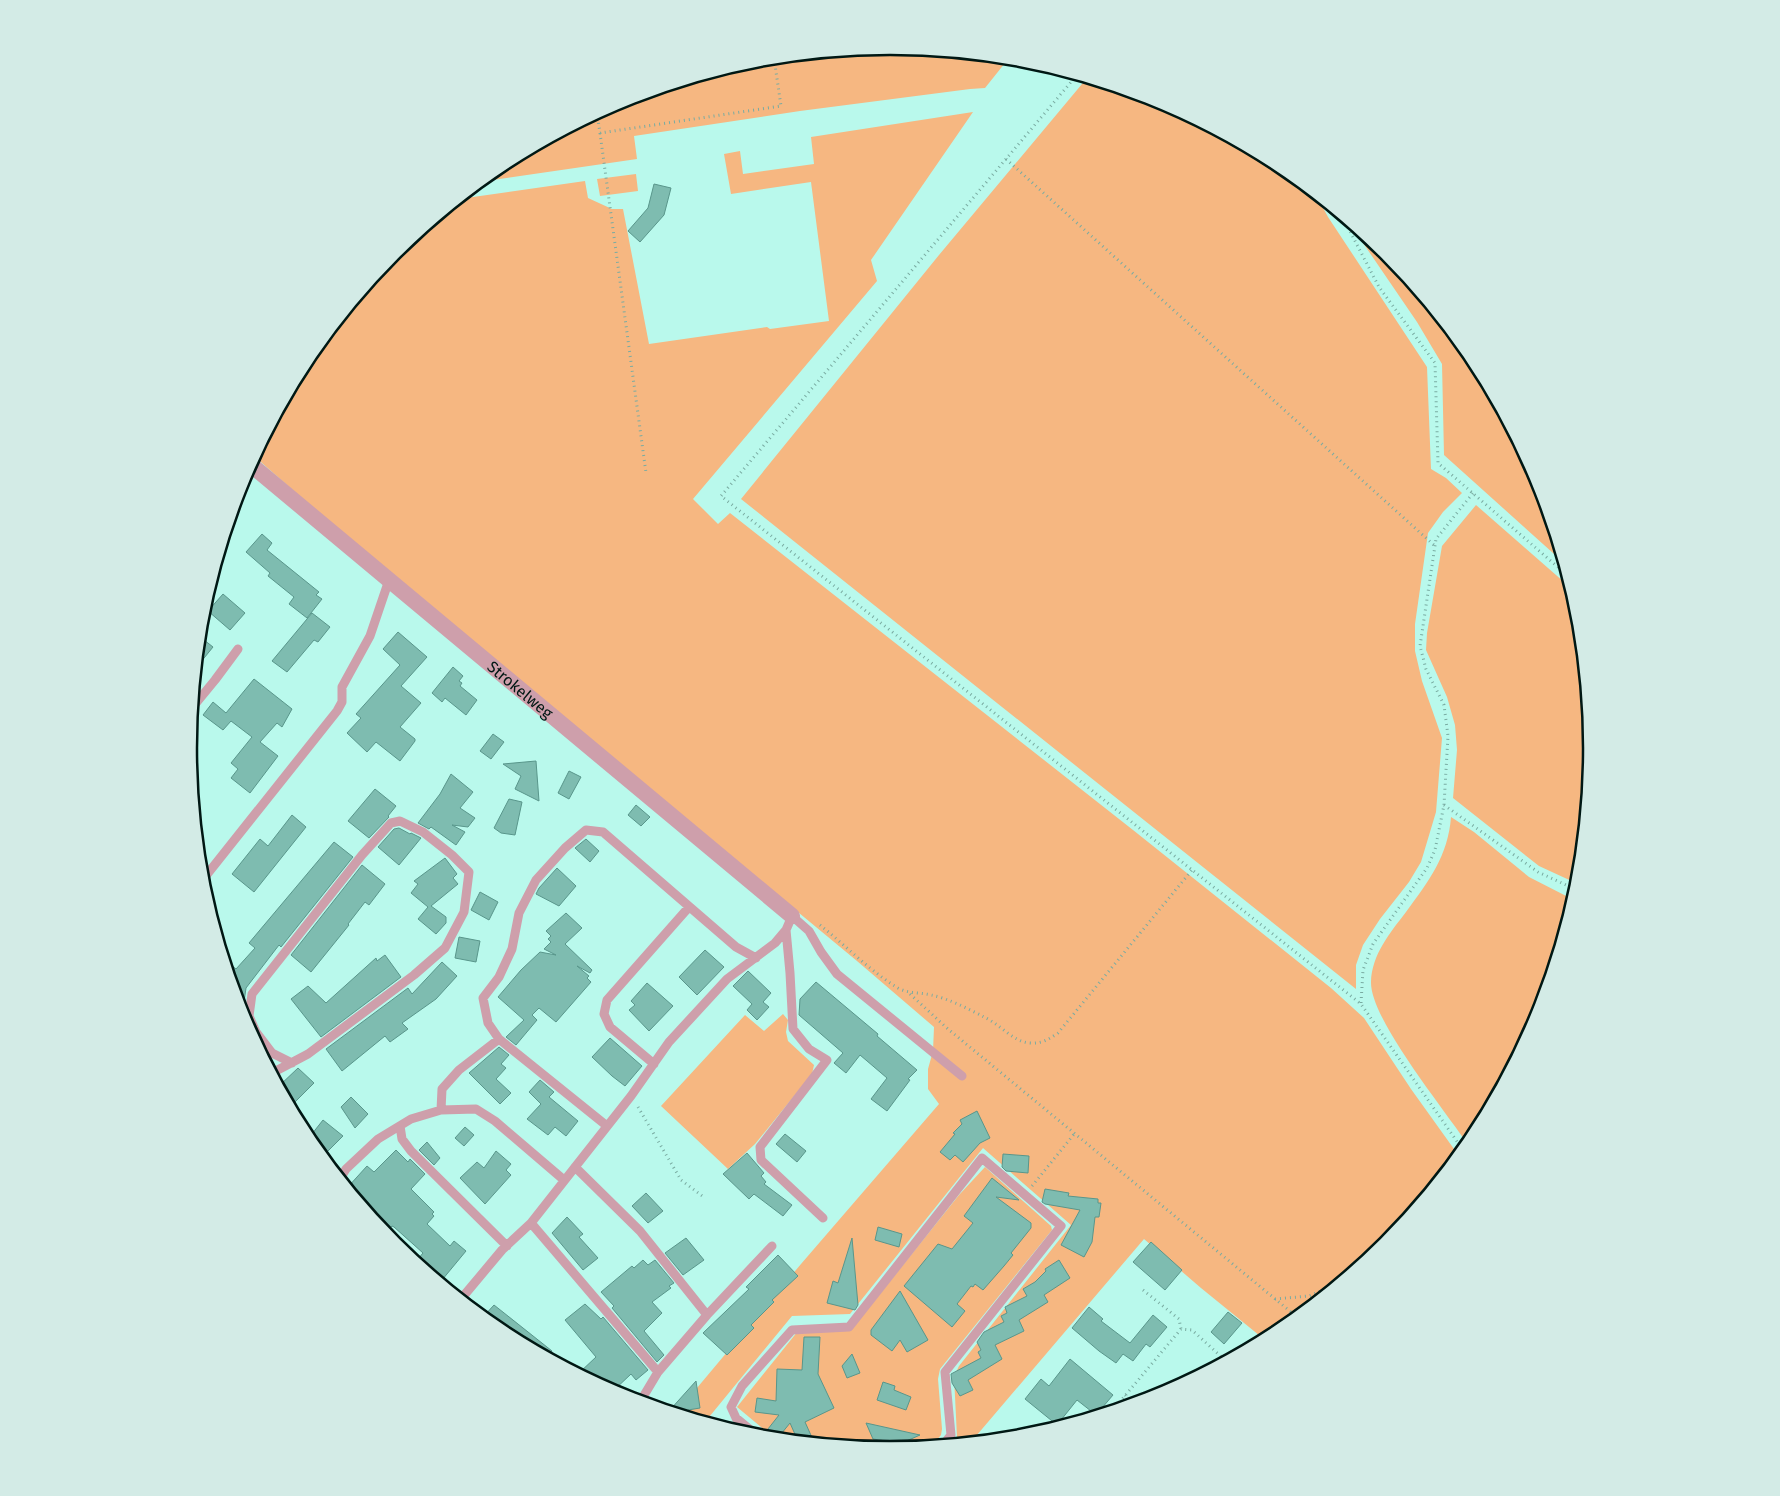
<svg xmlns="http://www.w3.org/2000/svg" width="1780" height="1496" font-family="'Fira Sans',sans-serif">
  <rect width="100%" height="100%" fill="#b9f9ec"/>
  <!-- green -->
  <path fill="#f6b781" d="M890,46l119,12 -24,30 -15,1 -170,22 -166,25 3,23 -158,23 21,-18 122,-64 131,-40z
    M1087,78l72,22 121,65 35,28 13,24 99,150 4,102 15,9 16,15 -19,19 -15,21 -13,91v27l7,30 20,57 -6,74 -15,50 -12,20 -29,37 -17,26 -7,20v24l-615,-490 198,-244z
    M973,112l-102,148 6,21 -184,218 25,25 12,-11 403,317 198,158 33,30 47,71 48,67 -73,88 -106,88 -15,8 -64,-52 -57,-49 -173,203 -19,2 5,-7 -3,-61 5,-10 112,-141 -88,-77 -133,166 -58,2 -87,106 -29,-9 125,-149 138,-160 -11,-15v-20l5,-18 1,-24 -77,-66 -488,-404 -115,-101 53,-98 87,-106 65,-53 126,-18 3,17 24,11h11l26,135 118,-17 3,2 59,-8 -18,-139 -80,12 -7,-40 16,-3 3,23 71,-10 -3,-27z
    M636,174l2,17 -38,5 -3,-17z
    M1348,221l38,31 88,106 64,122 25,82 -119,-107 -2,-91 -25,-42z
    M1476,505l96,84 6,22 14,137 -14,136 -39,-18 -86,-68 4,-48 -2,-25 -8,-28 -21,-47 1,-17 15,-87z
    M1451,817l23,15 55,45 45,23 -36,117 -65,121 -5,7c-23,-35 -98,-126 -97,-163 1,-28 19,-49 35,-70 23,-31 42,-56 45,-95z
    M783,1014l5,6 -2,12 2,9 26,24 -2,9 -57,70 -27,25 -67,-63 84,-91 19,16z
    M985,1167l66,59 1,4 -112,139 -2,10 4,50 -1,6 -9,11 -42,4 -116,-12 -37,-31 61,-76 53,-1 108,-135z"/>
  <!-- building -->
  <path fill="#7ebcb0" stroke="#59968b" d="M654,184l17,4 -7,27 -24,27 -12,-11 20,-23z
    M262,534l10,9 -5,7 52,42 -3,3 6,4 -15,19 -18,-14 5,-7 -26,-21 2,-3 -24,-21z
    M223,594l22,19 -15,17 -22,-19z
    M312,613l18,14 -12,15 -4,-2 -27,32 -15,-11z
    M398,632l29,25 -26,29 20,17 -21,24 15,12v2l-15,20 -24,-19 -9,10 -20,-19 14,-15 -5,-4 44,-49 -17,-16z
    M199,636l14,11 -17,21 2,-21z
    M453,667l10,9 -4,5 3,2 -2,3 17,14 -11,15 -21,-17 -3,4 -10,-9z
    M254,679l38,30 -10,18 -5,-4 -17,19 18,14 -28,37 -19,-15 7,-9 -7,-6 21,-26 -21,-16 -8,9 -20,-15 10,-13 13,11z
    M493,734l11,8 -13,17 -11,-8z
    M536,761l3,40 -24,-12 6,-13 -18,-12z
    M569,771l12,6 -12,22 -11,-6z
    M451,774l22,18 -13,16 15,10 -7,9 -16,-2 13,7 -9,13 -25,-18 -2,2 -11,-6 22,-29z
    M375,789l21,17 -8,10 1,1 -20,21 -21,-17z
    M509,799l13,3 -7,33 -14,-2 -7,-5z
    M636,805l14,12 -9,9 -13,-11z
    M292,815l14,12 -52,65 -22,-18 28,-35 8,7z
    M399,828l11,6 1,-1 10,5 -22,27 -21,-18 16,-18z
    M586,839l13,12 -9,11 -15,-14z
    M334,842l19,15 -72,90 -2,-2 -33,43 -4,28 -18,-57 12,10 19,-21 -6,-5z
    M445,858l12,16 -4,4 5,6 -27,22 15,11v6l-10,11 -18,-15 10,-12 -17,-14 7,-9 -4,-3z
    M362,865l23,19 -16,21 -4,-3 -17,22 1,1 -38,47 -20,-17z
    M557,868l19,18 -17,20 -23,-12 3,-6z
    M480,892l18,10 -9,18 -18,-10z
    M566,913l16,15 -17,16 27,26 -2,3 -13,-7 12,10 -2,2 4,4 -35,40 -17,-14 -7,7 5,5 -21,25 -10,-8 18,-17 -26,-23 23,-27 19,-18 16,3 -12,-6 7,-7 -3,-3 3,-3 -5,-5z
    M459,937l21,4 -4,21 -21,-4z
    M705,950l19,17 -27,28 -18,-18z
    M385,955l16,22 -80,60 -30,-38 17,-13 18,17 50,-45 1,3z
    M442,962l15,14 -21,23 -34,24 6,6 -18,13 -5,-6 -43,35 -16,-22 82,-61 4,6z
    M748,971l23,22 -8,9 6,5 -12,13 -10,-10 5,-6 -19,-18z
    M816,982l62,52 -1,2 40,34 -9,9 2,1 -23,31 -16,-12 16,-21 -27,-23 -14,18 -12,-10 9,-10 -44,-38 1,-16z
    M647,983l26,23 -24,25 -20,-21 6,-5 -4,-4z
    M610,1038l32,28 -17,20 -13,-10 -20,-19z
    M499,1047l10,8 -8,9 5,4 -10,11 15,14 -11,11 -31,-31z
    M298,1068l16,15 -24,24 -11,-21z
    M540,1080l14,12 -5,5 29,24 -12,15 -11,-9 -7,8 -21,-16 14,-15 -12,-12z
    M351,1097l17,17 -13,14 -14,-21z
    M977,1111l13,27 -10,5 -17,19 -8,-7 -5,5 -10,-8 15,-18 -2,-1 9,-9 -2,-4z
    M323,1120l20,16 -21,21 -14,-18z
    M465,1127l9,8 -10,11 -9,-8z
    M785,1134l21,17 -9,11 -21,-18z
    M427,1142l13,16 -6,7 -15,-15z
    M396,1150l12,12 2,-3 15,15 -14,15 23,23 -2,2 2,2 -7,8 23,22 4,-5 12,10 -24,29 -24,-21 5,-6 -29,-26 -2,-1 -7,8 -38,-46 20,-22 7,6z
    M496,1151l15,13 -5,6 5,5 -26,29 -25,-26 17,-16 7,6z
    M747,1153l17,20 -3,3 5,6 -2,2 28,21 -9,11 -29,-22 -5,5 -26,-25z
    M1003,1154l26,2 -1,17 -22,-2 -4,-4z
    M992,1178l27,22 -23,-3 35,26v5l-20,25 2,2 -9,11 -21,24 -8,-6 -2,3 -2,-1 -14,18 8,7 -13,16 -48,-41 34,-42 14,5 21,-26 -9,-7z
    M1045,1189l24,4 -1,3 30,3v4h3l-2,14h-4l-3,25 -8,15 -23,-12 19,-35 -35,-6 -3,-2z
    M646,1193l17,18 -15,12 -16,-17z
    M567,1217l16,17 -4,3 19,21 -15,12 -31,-37z
    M878,1227l24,7 -3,13 -24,-7z
    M686,1238l18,22 -21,15 -18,-22z
    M852,1238l6,67 -3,5 -28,-7 6,-22 5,2z
    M1151,1242l31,28 -17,20 -32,-28z
    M778,1255l20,21 -26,24 2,2 -23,23 3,3 -27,27 -24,-22 46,-44 -3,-2z
    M643,1260l5,5 7,-5 19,23 -5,3 2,2 -19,14 10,11 -18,18 20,24 -7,7 -45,-54 2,-2 -13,-14 31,-26 2,2z
    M1059,1260l11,18 -26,17 4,7 -29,18 5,11 -29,14 7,14 -34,21 5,10 -13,6 -8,-13 -1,-9 30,-16 -3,-6 3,-2 -4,-8 7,-10 20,-10 -3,-6 6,-3 -2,-6 22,-11 -4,-7 12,-7 11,-11 -1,-2z
    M900,1291l28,49 -21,12 -7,-12 -8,11 -21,-16v-5z
    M585,1304l16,15 2,-2 45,53 -12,10 -5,-6 -19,18 -33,-19 17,-16 -31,-37z
    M494,1305l58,46 -4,6 -48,-26 -17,-14z
    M1089,1307l14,12 -2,2 29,22 23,-28 14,12 -17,20 -4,-3 -13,17 -10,-7 -7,9 -17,-12 -27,-23z
    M1228,1312l14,11 -18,21 -13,-12z
    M804,1337h16l-2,37 16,34 -29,14 9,20 -16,-1 -8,-18 -13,16 -12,-2 -1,-3 15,-19 -24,-3 2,-14 19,3 1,-32 25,1z
    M852,1354l8,19 -13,5 -5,-12z
    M1070,1359l43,36 -17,20 -19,-15 -20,25 -32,-26 16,-20 8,7z
    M696,1381l4,27 -12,2 -5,5 -14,-4z
    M883,1382l12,4 -1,4 17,7 -5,13 -29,-10z
    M866,1423l54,12 -18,8 2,5 -14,2 -4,-9 -13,-2z"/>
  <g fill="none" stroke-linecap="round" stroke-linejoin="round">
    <!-- path -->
    <path stroke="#79aba1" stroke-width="3" stroke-dasharray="1 4" stroke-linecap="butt" d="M1077,75l-356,421 640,508 102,146
      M597,113l3,20 181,-27 -7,-48
      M600,133l46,340
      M1006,159l429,387
      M1341,214l38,73 56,76 3,100 129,112
      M1444,805l94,67 39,18
      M820,925c25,20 50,46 78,63 11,6 21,4 33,7 16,3 38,14 53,22 16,7 29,25 46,26 12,1 19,-4 28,-10l134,-163
      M910,994l38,35 349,288
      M1361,1003l2,-33 10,-26 54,-76 8,-18 9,-45 4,-69 -4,-31 -18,-36 -6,-23 16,-107 37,-46
      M638,1107l43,73 24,18
      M1032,1186l43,-53
      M1143,1290l36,29 2,10
      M1275,1299l34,-3 30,-13
      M1125,1395l11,8
      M1113,1410l68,-81 11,1 34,31"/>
    <!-- lane -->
    <path stroke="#ce9fab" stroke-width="9" d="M192,708l23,-28 23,-31
      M201,882l136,-171 5,-9v-15l28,-51 19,-56
      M786,930l4,43 3,56 16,20 18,11 -67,87 1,13 62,58
      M249,1016l7,16 16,21 20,10
      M245,1023l4,-7 3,-22 110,-139 29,-32 9,-2 23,11 29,23 17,17 -5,40 -19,36 -31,27 -106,79 -36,19
      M499,1039l-11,-16 -5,-25 16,-21 13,-28 7,-36 17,-33 29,-32 21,-18 17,2 133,115 20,11
      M654,1064l-44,-37 -6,-13 3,-14 82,-93
      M441,1110l1,-21 17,-19 40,-31 108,87
      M400,1126l2,13 9,12 96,95
      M575,1167l65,64 67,84
      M340,1179l6,-10 32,-30 33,-20 30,-9 35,-1 19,12 69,59
      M531,1223l127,149 -18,30
      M461,1299l41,-49 29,-27 100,-127 38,-54 58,-63 48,-36 11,-13 6,-14 17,15 12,21 16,22 125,102
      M658,1372l49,-57 65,-69
      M759,1437l-23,-19 -5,-11 11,-21 50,-56 57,-3 133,-169 79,68 -116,146 6,63 -8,10"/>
    <!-- street -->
    <path stroke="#ce9fab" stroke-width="16" id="s1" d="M250,464l542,452"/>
  </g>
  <g text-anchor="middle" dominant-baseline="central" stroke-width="4" stroke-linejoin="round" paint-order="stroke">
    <!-- street labels -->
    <g font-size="16" fill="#001814" stroke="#e5fdf8">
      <text stroke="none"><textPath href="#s1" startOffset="352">Strokelweg</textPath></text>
    </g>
  </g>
  <!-- crop -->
  <path d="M0 0H1780V1496H0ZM197 748a693 693 0 1 1 1386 0a693 693 0 1 1-1386 0Z" fill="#d3ebe6" fill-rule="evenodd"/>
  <path fill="none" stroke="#001814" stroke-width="2.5" d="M197 748a693 693 0 1 1 1386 0a693 693 0 1 1-1386 0Z"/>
</svg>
